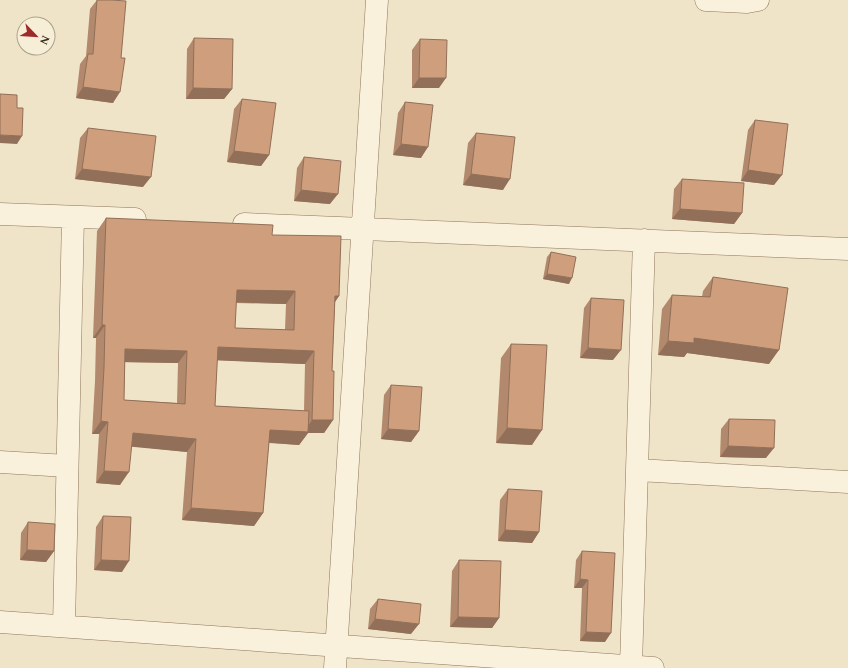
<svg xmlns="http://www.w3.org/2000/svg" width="848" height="668" font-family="Spectral,serif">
  <rect width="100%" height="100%" fill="#f0e4c8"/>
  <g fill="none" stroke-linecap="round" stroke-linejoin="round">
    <defs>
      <path id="street" d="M706,0l41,2 11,-2
        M0,214l135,5
        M244,224l604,25
        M0,462l67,4
        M638,470l210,12
        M0,622l653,46
        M64,626l9,-409
        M631,666l13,-426
        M335,668l42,-668"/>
    </defs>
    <!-- street casing -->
    <use href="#street" stroke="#8d765c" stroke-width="23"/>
    <!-- street -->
    <use href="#street" stroke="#faf1dc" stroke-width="22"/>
  </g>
  <!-- wall -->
  <path fill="#b2896c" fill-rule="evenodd" d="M97,0h14l10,58 -8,45 -37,-5 4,-34 6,-8 4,-47z
    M194,38l38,51 -8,10h-38l1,-50z
    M420,39l19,49h-27v-38z
    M242,99l27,56 -8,11 -34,-4 7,-53z
    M405,102l16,56 -28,-3 5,-42z
    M755,120l19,65 -33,-4 7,-51z
    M88,128l55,59 -68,-8 5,-41z
    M476,133l27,57 -40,-5 5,-42z
    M304,157l26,47 -36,-3 3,-33z
    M682,179l60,34 -8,11 -62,-5 2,-30z
    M106,218l166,17 67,61 -4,6 -3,69 1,49 -9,13h-16l-9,12 -30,-2 -6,70 -9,13 -72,-6 5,-68 -56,-6 -11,39 -24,-2 3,-49h-7l3,-53 1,-43h-3l4,-107zM236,303l50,1 -1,26 -50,-2zM217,360l88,4 -1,47 -89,-5zM125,362l53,1 -1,40 -53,-3z
    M551,252l18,32 -26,-5 4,-22z
    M713,277l56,87 -82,-11 -3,4 -26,-2 4,-46 10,-14 30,2 1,-6z
    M591,298l22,62 -33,-2 4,-50z
    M511,344l21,101 -36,-2 5,-85z
    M391,385l28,46 -8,11 -30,-3 3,-44z
    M729,419l37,39 -46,-1 1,-28z
    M508,489l31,43 -7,11 -34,-2 2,-41z
    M103,516l19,56 -28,-2 2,-43z
    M28,522l26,29 -8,11 -26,-2 1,-27z
    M582,551l23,91 -25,-1 2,-53h-8l2,-28z
    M459,560l40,58 -7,10 -42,-1 2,-56z
    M378,599l33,35 -43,-5 2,-20z"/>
  <!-- shaded-wall -->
  <path fill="#916f58" d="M419,78h27l-7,10h-27z
    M83,87l37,5 -7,11 -37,-5z
    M193,88l39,1 -8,10h-38z
    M0,135l22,1 -5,8 -17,-1z
    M401,144l27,3 -7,11 -28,-3z
    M234,151l35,4 -8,11 -34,-4z
    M82,169l69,8 -8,10 -68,-8z
    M748,170l34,5 -8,10 -33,-4z
    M471,174l39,5 -7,11 -40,-5z
    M301,190l37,4 -8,10 -36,-3z
    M680,209l62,4 -8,11 -62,-5z
    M547,274l25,4 -3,6 -26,-5z
    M237,290l58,1 -9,13 -58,-2z
    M335,296h4l-9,13z
    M102,325h3l-9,13h-3z
    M694,338l85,12 -10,14 -82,-11 -3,4 -26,-2 10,-14z
    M218,347l96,4 -9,13 -96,-4z
    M588,348l33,2 -8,10 -33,-2z
    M125,349l62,2 -9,12 -61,-1z
    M312,420h21l-9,13h-16l-9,12 -38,-3 9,-12 34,2z
    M101,421l7,1 -9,12h-7z
    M507,428l35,2 -10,15 -36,-2z
    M388,429l31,2 -8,11 -30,-3z
    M133,433l63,6 -9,13 -63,-6z
    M728,446l46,2 -8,10 -46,-1z
    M104,471l25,1 -9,13 -24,-2z
    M191,508l72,5 -9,13 -72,-6z
    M505,530l34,2 -7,11 -34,-2z
    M27,550l27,1 -8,11 -26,-2z
    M101,560l28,1 -7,11 -28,-2z
    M580,579l8,1 -6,8h-8z
    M458,617l41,1 -7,10 -42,-1z
    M375,619l44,5 -8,10 -43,-5z
    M586,632l25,1 -6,9 -25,-1z"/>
  <!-- building -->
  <path fill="#cf9f7d" stroke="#916f58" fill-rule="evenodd" d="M97,0h14l15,1 -5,57h4l-5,34 -37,-5 5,-33h5z
    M194,38l39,1 -1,50 -39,-1z
    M420,39l27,1 -1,38h-27z
    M0,94l17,1v13h6l-1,28 -22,-1z
    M242,99l34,4 -7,52 -35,-4z
    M405,102l28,3 -5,42 -27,-3z
    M755,120l33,4 -6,51 -34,-5z
    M88,128l68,8 -5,41 -69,-8z
    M476,133l39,4 -5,42 -39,-5z
    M304,157l37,4 -3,33 -37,-4z
    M682,179l62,4 -2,30 -62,-4z
    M106,218l167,7 -1,10 69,1 -2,60h-4l-3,75h2l-1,49h-21l2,-69 -96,-4 -3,59 94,5 -1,21 -38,-2 -7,83 -72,-5 5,-69 -63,-6 -4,39 -25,-1 4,-49 -7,-1 3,-53 1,-43h-3zM237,290l58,1 -1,39 -59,-2zM125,349l62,2 -2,53 -61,-4z
    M551,252l25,5 -4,21 -25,-4z
    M713,277l75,11 -9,62 -85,-12v5l-26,-2 4,-46 38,2z
    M591,298l33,2 -3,50 -33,-2z
    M511,344l36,1 -5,85 -35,-2z
    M391,385l31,2 -3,44 -31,-2z
    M729,419l46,1 -1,28 -46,-2z
    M508,489l34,2 -3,41 -34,-2z
    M103,516l28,1 -2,44 -28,-1z
    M28,522l27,2 -1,27 -27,-1z
    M582,551l33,2 -4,80 -25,-1 2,-52 -8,-1z
    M459,560l42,1 -2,57 -41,-1z
    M378,599l43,5 -2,20 -44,-5z"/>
  <!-- north arrow -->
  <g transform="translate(36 36) rotate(115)"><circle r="19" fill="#f7eed8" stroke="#ada18e"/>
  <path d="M0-3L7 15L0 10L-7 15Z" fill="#9e2a2b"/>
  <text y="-6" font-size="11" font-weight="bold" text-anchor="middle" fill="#3d2e20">N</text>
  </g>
</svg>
